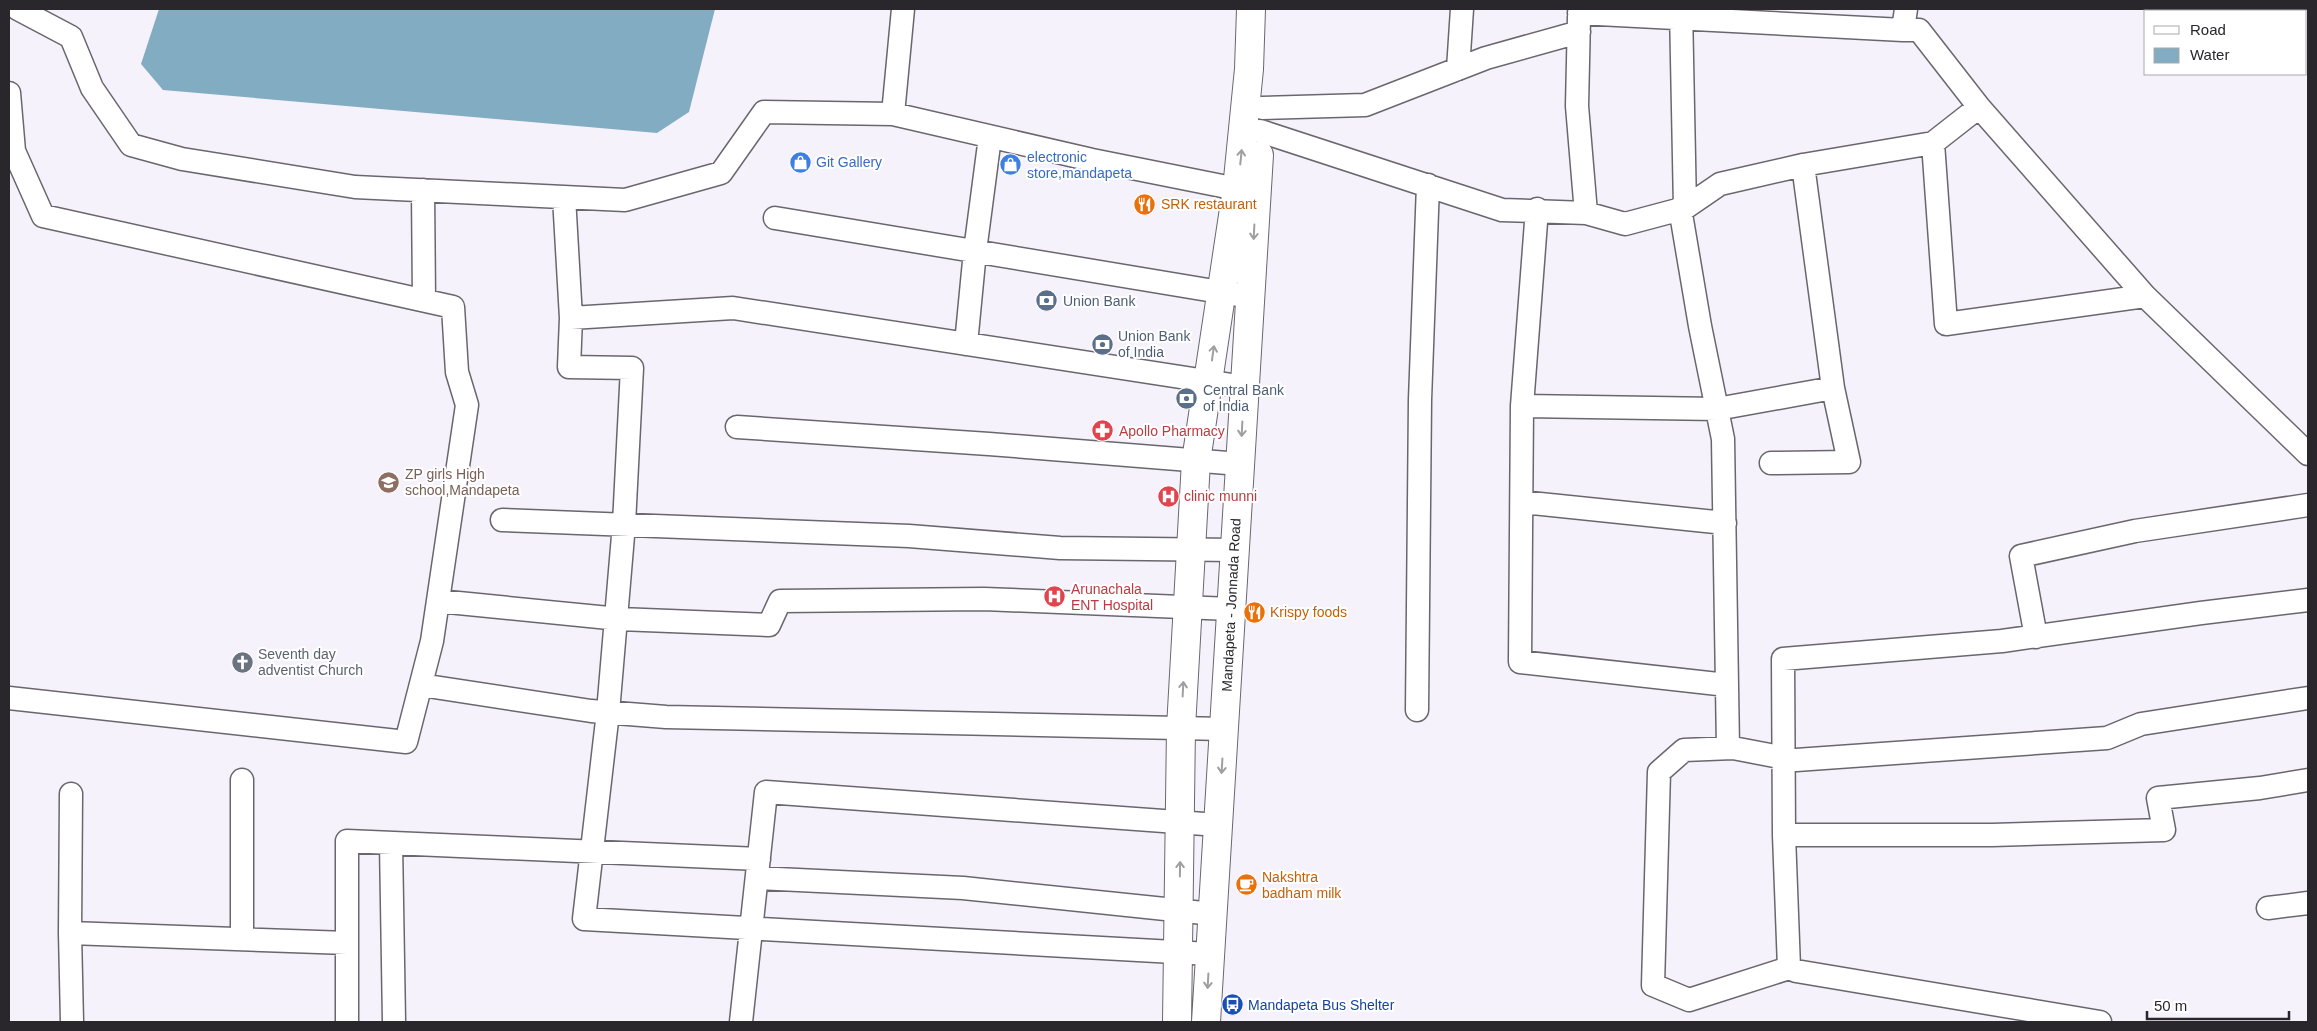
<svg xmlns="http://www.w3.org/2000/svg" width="2317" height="1031" font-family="Arial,sans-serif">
  <rect width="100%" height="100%" fill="#f6f2fb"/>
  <!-- water -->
  <path fill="#82acc1" d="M159,9h556l-26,103 -32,21 -494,-43 -22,-26z"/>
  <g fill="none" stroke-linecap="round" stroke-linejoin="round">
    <defs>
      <path id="street" d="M18,9l53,28 21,51 39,57 51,14 173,28 270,13 96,-27 43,-61 129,2
        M903,9l-10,105 199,46 160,32
        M1681,9l4,199
        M1906,9l-3,21h16l60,77 166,189 163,158
        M1579,13l324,17
        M1579,17l-2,89 9,107
        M1458,69l4,-60
        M9,93l5,58 29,65 410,91 4,65 10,33 -35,236 -26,101 -397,-44
        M1262,108l103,-3 121,-47 93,-26
        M1260,131l242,79 84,3 39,11 60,-16 35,-24 83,-19 130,-22 46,-36
        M1933,143l13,181 199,-28
        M423,190l1,110
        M564,197l7,121 162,-10 512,79
        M1680,208l20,118 23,113 5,309
        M1537,209l-15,197 195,3 116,-21 -30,-223
        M775,218l475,79
        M571,318l-2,49 63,1 -8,156 -16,188 -24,207 626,35
        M966,344l9,-93 15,-114
        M1522,406l-2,256 207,23
        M737,427l252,17 251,20
        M1771,463l78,-1 -16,-74
        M1522,502l203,21
        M502,520l407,16 151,12 175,2
        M438,601l181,18 150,6 11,-24 204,-2 247,10
        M2036,637l-15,-81 114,-25 173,-26
        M421,685l170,26 75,6 558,12
        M1417,710l3,-310 8,-215
        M1784,835l-1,-176 219,-18 199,-28 107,-13
        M391,843l3,179
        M757,878l206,10 250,26
        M2268,908l40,-5
        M70,933l1,-139
        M242,939v-159
        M1789,968l-5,-133h208l172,-5 -6,-32 102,-10 48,-8
        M72,1022l-2,-89 277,10
        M347,1022v-181l412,18
        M741,1022l25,-230 452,33
        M2100,1022l-304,-51 -7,-3 -100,32 -36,-15 6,-213 25,-22 49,-2 63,12 311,-22 34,-14 167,-26"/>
      <path id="primary" d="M1177,1022l4,-294 15,-267 41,-272 12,-120 2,-60
        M1206,1022l53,-867"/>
    </defs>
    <!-- street casing -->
    <use href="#street" stroke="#6a666e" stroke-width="25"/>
    <!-- primary casing -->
    <use href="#primary" stroke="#6a666e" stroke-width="30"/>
    <!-- street -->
    <use href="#street" stroke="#fff" stroke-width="22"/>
    <!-- primary -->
    <use href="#primary" stroke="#fff" stroke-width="28"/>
  </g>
  <!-- one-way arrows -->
  <defs><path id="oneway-shaft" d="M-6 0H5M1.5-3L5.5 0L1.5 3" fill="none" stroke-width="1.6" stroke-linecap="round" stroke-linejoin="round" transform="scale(1.25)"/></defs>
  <g stroke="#9f9ea0">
    <use href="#oneway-shaft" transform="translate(1241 157) rotate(-84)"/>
    <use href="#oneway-shaft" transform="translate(1254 232) rotate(93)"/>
    <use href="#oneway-shaft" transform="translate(1213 353) rotate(-82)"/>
    <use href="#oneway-shaft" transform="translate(1242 429) rotate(93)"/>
    <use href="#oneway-shaft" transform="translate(1183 689) rotate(-87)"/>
    <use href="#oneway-shaft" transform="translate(1222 766) rotate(93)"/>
    <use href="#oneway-shaft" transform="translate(1180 869) rotate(-89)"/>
    <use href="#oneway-shaft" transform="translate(1208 981) rotate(93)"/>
  </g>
  <!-- icons -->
  <defs>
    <symbol id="shop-disc" viewBox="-11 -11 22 22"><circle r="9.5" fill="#3f7fe0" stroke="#fff"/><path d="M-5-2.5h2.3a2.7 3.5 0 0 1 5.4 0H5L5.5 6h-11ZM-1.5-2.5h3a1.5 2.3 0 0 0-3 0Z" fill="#fff"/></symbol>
    <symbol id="restaurant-disc" viewBox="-11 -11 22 22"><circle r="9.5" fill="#e8710a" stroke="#fff"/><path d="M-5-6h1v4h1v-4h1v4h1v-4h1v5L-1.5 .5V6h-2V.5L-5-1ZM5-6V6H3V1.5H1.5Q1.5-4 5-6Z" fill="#fff"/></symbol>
    <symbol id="bank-disc" viewBox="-11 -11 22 22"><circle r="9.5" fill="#5c6f8a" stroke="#fff"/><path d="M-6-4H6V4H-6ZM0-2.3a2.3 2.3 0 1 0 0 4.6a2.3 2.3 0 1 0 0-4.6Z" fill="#fff"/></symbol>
    <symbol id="pharmacy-disc" viewBox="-11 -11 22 22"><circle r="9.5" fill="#e0444e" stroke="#fff"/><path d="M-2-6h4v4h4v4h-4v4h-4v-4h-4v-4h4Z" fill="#fff"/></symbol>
    <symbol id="university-disc" viewBox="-11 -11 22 22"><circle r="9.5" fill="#8d6e63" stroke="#fff"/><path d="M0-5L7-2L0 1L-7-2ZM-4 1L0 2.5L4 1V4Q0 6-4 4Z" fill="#fff"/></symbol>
    <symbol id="hospital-disc" viewBox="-11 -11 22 22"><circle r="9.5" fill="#e0444e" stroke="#fff"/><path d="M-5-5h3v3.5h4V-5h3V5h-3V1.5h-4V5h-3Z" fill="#fff"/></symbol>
    <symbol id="church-disc" viewBox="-11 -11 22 22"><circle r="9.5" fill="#6b7280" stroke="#fff"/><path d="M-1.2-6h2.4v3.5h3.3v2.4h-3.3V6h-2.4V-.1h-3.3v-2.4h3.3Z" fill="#fff"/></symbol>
    <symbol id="cafe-disc" viewBox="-11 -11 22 22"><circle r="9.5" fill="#e8710a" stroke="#fff"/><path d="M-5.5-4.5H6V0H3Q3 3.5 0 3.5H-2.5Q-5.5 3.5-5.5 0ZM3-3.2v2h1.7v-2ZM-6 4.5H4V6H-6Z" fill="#fff"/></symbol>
    <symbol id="bus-disc" viewBox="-11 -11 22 22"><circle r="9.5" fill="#1a4fb4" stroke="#fff"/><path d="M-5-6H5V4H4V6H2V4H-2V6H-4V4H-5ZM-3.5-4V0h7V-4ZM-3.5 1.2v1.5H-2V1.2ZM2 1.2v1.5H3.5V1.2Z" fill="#fff"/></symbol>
  </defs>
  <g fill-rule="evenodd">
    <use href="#shop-disc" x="788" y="150" width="25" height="25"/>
    <use href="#shop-disc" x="998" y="152" width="25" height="25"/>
    <use href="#restaurant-disc" x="1132" y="192" width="25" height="25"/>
    <use href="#bank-disc" x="1034" y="288" width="25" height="25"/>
    <use href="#bank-disc" x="1090" y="332" width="25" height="25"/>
    <use href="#bank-disc" x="1174" y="386" width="25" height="25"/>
    <use href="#pharmacy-disc" x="1090" y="418" width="25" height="25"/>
    <use href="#university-disc" x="376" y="470" width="25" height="25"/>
    <use href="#hospital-disc" x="1156" y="484" width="25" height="25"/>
    <use href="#hospital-disc" x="1042" y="584" width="25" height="25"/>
    <use href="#restaurant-disc" x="1242" y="600" width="25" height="25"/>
    <use href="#church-disc" x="230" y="650" width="25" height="25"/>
    <use href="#cafe-disc" x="1234" y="872" width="25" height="25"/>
    <use href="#bus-disc" x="1220" y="992" width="25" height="25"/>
  </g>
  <g text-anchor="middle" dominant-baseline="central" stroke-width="4" stroke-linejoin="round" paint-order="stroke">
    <!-- shop labels -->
    <g font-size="14" fill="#366cbe" stroke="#fff" text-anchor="start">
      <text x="1027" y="157">electronic<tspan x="1027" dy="16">store,mandapeta</tspan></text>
      <text x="816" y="162">Git Gallery</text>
    </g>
    <!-- food labels -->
    <g font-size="14" fill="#c56008" stroke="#fff" text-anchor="start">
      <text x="1161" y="204">SRK restaurant</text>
      <text x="1270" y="612">Krispy foods</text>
      <text x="1262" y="877">Nakshtra<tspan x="1262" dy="16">badham milk</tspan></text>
    </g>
    <!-- service labels -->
    <g font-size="14" fill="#4e5e75" stroke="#fff" text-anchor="start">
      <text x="1063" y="301">Union Bank</text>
      <text x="1118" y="336">Union Bank<tspan x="1118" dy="16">of India</tspan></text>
      <text x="1203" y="390">Central Bank<tspan x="1203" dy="16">of India</tspan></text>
    </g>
    <!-- health labels -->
    <g font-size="14" fill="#be3a42" stroke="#fff" text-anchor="start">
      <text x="1119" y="431">Apollo Pharmacy</text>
      <text x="1184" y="496">clinic munni</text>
      <text x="1071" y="589">Arunachala<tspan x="1071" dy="16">ENT Hospital</tspan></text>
    </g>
    <!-- education labels -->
    <g font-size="14" fill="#785e54" stroke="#fff" text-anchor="start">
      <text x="405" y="474">ZP girls High<tspan x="405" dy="16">school,Mandapeta</tspan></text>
    </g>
    <!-- street labels -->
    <g font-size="14" fill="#29272b" stroke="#fff">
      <text transform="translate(1231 605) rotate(-87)">Mandapeta - Jonnada Road</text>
    </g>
    <!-- worship labels -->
    <g font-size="14" fill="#5b616d" stroke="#fff" text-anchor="start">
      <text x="258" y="654">Seventh day<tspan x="258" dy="16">adventist Church</tspan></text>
    </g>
    <!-- transit labels -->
    <g font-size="14" fill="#164399" stroke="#fff" text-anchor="start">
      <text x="1248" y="1005">Mandapeta Bus Shelter</text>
    </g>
  </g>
  <!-- border -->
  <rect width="2317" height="1031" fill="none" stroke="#29272b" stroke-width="20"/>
  <!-- legend -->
  <rect x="2144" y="10" width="162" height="65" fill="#ffffff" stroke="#a9a9aa"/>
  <rect x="2154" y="26" width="25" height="8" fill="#ffffff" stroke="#a9a9aa"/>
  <text x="2190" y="35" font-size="15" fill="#29272b">Road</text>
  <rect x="2154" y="48" width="25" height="15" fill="#82acc1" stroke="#a9a9aa"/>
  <text x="2190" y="60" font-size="15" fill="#29272b">Water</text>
  <!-- scale -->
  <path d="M2147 1011v8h142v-8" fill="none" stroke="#29272b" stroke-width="2.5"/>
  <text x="2154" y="1011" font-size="15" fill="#29272b" stroke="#ffffff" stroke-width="4" paint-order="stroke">50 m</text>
</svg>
